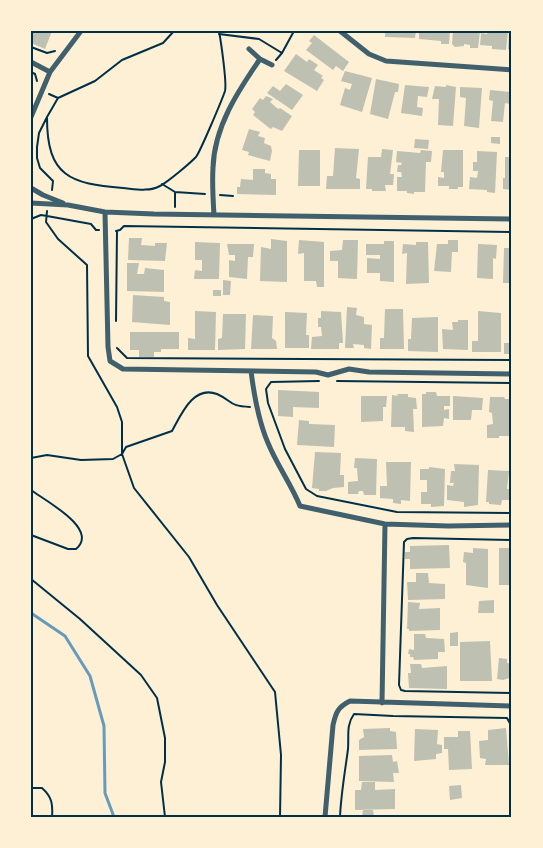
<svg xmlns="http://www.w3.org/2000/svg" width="543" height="848" font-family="Inter,sans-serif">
  <rect width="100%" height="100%" fill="#fdf0d5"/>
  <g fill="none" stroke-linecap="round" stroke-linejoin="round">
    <!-- stream -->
    <path stroke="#669bbc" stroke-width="3" d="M31,613l34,23 25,40 14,50 1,67 9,24"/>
  </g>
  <!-- building -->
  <path fill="#bec0b2" d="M31,31h21l-7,18 -14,-6z
    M385,31h31l-1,7 -30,-1z
    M419,31h31l-1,13h-8v-3l-22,-2z
    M453,31l9,2v-2h18l-2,17h-8v-3l-6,-1v2l-9,1 -3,-3z
    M488,31h20l-2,19 -14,-1v-3l-12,-1 1,-12 6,1z
    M509,31h3v19l-4,-1z
    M314,35l35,27 -6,9 -7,-5 -3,4 -27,-20 6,-7 -3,-2z
    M296,54l11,8 2,-3 9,6 -4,5 9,6 -2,2 3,2 -7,11 -33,-20z
    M345,71l27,7 -10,34 -22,-7 5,-17 5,2 2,-6 -11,-3z
    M376,79l23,5 -1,8h-3l-7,27 -18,-5z
    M286,84l17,11 -11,15 -25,-17 6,-7 7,5z
    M405,85l24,2 -2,10 -9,-1 -1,11 6,1 -1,8 -21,-3z
    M446,85l10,2 -3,39 -15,-1 1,-26h-7l3,-13 11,1z
    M460,87l22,1 -3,40 -15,-2 2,-28 -6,-1z
    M490,90l21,2 -1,12 -5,-1 -2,19 -12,-1 2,-20 -4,-1z
    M266,96l7,3 -3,3 7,6 2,1 1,-1 12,8 -10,15 -9,-4 -2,2 -3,-2 -15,-12 2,-3 -3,-3 8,-11 3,2z
    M249,129l11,3 -2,4 7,2 -1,5 7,3 1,5 -2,10 -22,-6 1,-3 -7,-2z
    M491,137h9v7l-9,-1z
    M415,139l14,1 -1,9 -14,-1z
    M335,148l24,1 -3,29 4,1v10h-34l1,-13h6z
    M382,149l11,1 -3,24h4l-1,11h-8l1,6h-14v-2h-6l2,-32h13z
    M299,150h21v36h-22z
    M421,150l11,1 -1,11h-5l-1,30h-11v2l-7,-1v-2h-10v-14h5l-1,-5h-4l1,-7h3l1,-2 -6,-1 1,-11 23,2z
    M443,150h20v37h-5v2h-9v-3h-11v-9l6,1v-6h-3z
    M477,151l20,1 -2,41 -8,-1v-2l-18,-1 1,-12 7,1 1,-7h-5v-9h4z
    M505,157h7v33l-9,-1v-11h2z
    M253,169h12v4l6,1v5h5v16l-39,-1v-7h3l1,-8 12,1z
    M129,238h13l-1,7 14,1v-3h12l-2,18 -37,-1z
    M271,239l16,2v41l-27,-1 1,-34 10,2z
    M299,240l25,2v45h-7l-1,-6h-12v-28l-6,1z
    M343,240h15l-1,39 -19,-1v-17h-8v-10l12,-1z
    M448,240h10v12h-6l-1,20 -17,-1 3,-27h11z
    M384,241h10v41l-14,-1v-8h-13v-15l13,1v-4h-14v-11h18z
    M195,242l25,1 -1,36h-25l1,-9 7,1v-11h-7z
    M416,242h12l1,41 -23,1 1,-31 -5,1 1,-10 13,1z
    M227,244h27l-1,13h-5l-1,22 -18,-2v-17l6,1v-6h-6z
    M478,244l19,1 -1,14 -3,-1v21l-16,-1z
    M504,248h8v35h-9z
    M127,263h12l-2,11h7l1,-6 19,2v22l-37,-1z
    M223,280l8,1 -1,14h-7z
    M213,290h8v6h-8z
    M133,295l31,2v4l6,1v23l-38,-3z
    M347,307l10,1 -1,7 8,2v7l8,1 -1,24 -7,-1v-3l-11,-1 1,4h-9z
    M385,309h18l1,40h-24v-11h4z
    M195,311l21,1 -1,38h-27v-12l7,1z
    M321,311l20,1 2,31h-4v6h-28l1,-12 10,-1 -1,-9h-3v-9h3z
    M478,311l23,2v39h-29v-11h6z
    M285,312l22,1 -1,22h3v13h-24z
    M223,314h23l-1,35 -27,1v-11l4,-1z
    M253,315l20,1 -1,22 4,3 1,8h-26z
    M438,317v35l-30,-1v-12h3l1,-21z
    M458,320h10v30l-25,-1 -1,-20 11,1 -1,-8h6z
    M130,332h49v17h-18v3h-7v5h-15v-7h-9z
    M504,343h8v11h-8z
    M278,390l41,2v16l-26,-1v10l-15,-1z
    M426,392h10l1,4h13v10h-6v4l5,-1v10l-5,-1 -1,8 -21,1v-33h4z
    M397,394h11v3l8,1 1,11h-4l1,23 -9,-1v-4h-14l1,-32 6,1z
    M361,396h26l-1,11h-3v14l-22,1z
    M453,396l30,2 -1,12h-10l-1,10h-18z
    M490,397h14l1,2h7v37h-13v2h-12v-13l6,-1 -1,-11 -3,-1z
    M299,420l10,1v3l26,1 -1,22 -37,-2z
    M315,452l26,1 -1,22h4v12l-11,1 -7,3h-7v-2l-7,-1z
    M355,458l22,1 -1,36h-12l-1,-4h-4l-1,3h-10v-12l10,-1 -1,-13h-3z
    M386,462h25l-1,39 -9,-1v4l-8,-1v-4l-13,-1v-12h7z
    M454,464l25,1 -1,40 -14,2v-5l-17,-2v-15l6,1 1,-3h-4l1,-12h4z
    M429,467l16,2 -1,37 -13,1v-3h-10v-12h6v-12h-7v-11h9z
    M488,470l21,1 -2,18h5v11h-10l-1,5 -12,-1v-2h-3z
    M449,545l1,23 -40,1v-10h-5v-7h5v-6z
    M473,548l15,1v39l-22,-3v-22l-3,-1 1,-10 9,1z
    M499,548h13v37h-13z
    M416,573h12l1,10 16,1v15l-37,1 -1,-18h9z
    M494,600v13h-16l1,-12z
    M408,602l12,1 -1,6 21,-1v22l-31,1v-2h-2z
    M458,632v14h-8v-13z
    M414,634h11l1,4 18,1 1,13h-7v7l-24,1 -1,-3h-3v-3h-2l1,-5 5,1z
    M490,641l2,40h-32v-39z
    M499,658l8,1v4l5,1v13l-9,3 -6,-1z
    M410,664h11l1,4 25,-2v23l-38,-1 -1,-15h3z
    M390,728v3l6,1 1,17 -38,1v-10l5,-3 -1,-8z
    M506,728l3,37h-24l1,-6 -6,-1 -1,-17 9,-1v-10z
    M415,729l23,1 -1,14 5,1v8l-6,1v5l-22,2z
    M458,731h12l2,38 -23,1 -1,-21h-4v-12h14z
    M392,755l1,7 4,-1 2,12h-6l1,9 -35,-1v-25z
    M362,782h13v8l20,-1v20l-40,1v-20h6z
    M461,785l1,13 -12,2 -1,-14z
    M363,810h10l1,7h-12z"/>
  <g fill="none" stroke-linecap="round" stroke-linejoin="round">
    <!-- path -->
    <path stroke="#003049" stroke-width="2" d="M219,34l40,5 23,14 -6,7
      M31,47l16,6 8,-2
      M282,53l12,-22
      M31,72l4,2 2,7
      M49,94l9,4
      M47,118c0,58 23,66 76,70 12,1 26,4 37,-2 9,-5 29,-22 36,-29 4,-5 26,-57 29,-66 2,-8 -4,-49 -6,-60
      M162,184l13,8v15
      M52,190l1,-9 -13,-13 -3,-10v-11l2,-14 8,-16 11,-19 37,-17 27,-21 41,-17 11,-12
      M175,192l30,2
      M220,195l13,1
      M47,211l-1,11 12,17 29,26 1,91 29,51 5,15v32l12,34 55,69 28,48 58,87 6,63 -1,62
      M31,219l10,-4 6,1 44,8 5,6h3
      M116,231l4,-1 4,-4 388,6
      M116,321l1,-90
      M117,348l10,10 385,2
      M319,381l-48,1 -5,7 2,14 17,46 21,40 11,7 80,16 115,1
      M337,381l175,2
      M31,458l16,-3 34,5 32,-1 9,-5 4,-7 46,-16c9,-16 21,-46 45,-37 16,7 11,12 33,13
      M31,490c13,10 69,39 45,59h-8l-37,-14
      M512,540l-99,-2 -6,1 -3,3 -5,143 2,5 4,1 107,2
      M31,579l49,40 61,56 16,23 8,40v24l-4,20 4,35
      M31,788h11c10,9 11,16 10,29
      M340,817c1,-23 5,-45 8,-68 1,-13 -2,-24 6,-35l39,2 114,2 5,9"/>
    <!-- minor -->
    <path stroke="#3f606c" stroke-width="5" d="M340,31l29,23 17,7 126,9
      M249,49l11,10 12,6
      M31,62l19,10
      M31,117l19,-45 31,-41
      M31,188l12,7 20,8
      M31,203l37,2 37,7 49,2 358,5
      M105,212l3,135 2,14 13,8 193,3 12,3 21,-6 20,3 143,2
      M214,215c-1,-16 -2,-32 -1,-47 1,-41 25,-77 47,-109
      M251,371c3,24 7,49 17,72 9,22 23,41 32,63l85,18 63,2 64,-1
      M382,703l3,-179
      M325,817l8,-92c3,-13 5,-18 17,-24l162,5"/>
  </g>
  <!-- border -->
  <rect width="543" height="848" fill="none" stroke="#fdf0d5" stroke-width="65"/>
  <rect x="32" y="32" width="478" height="784" fill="none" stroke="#003049" stroke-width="2"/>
</svg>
